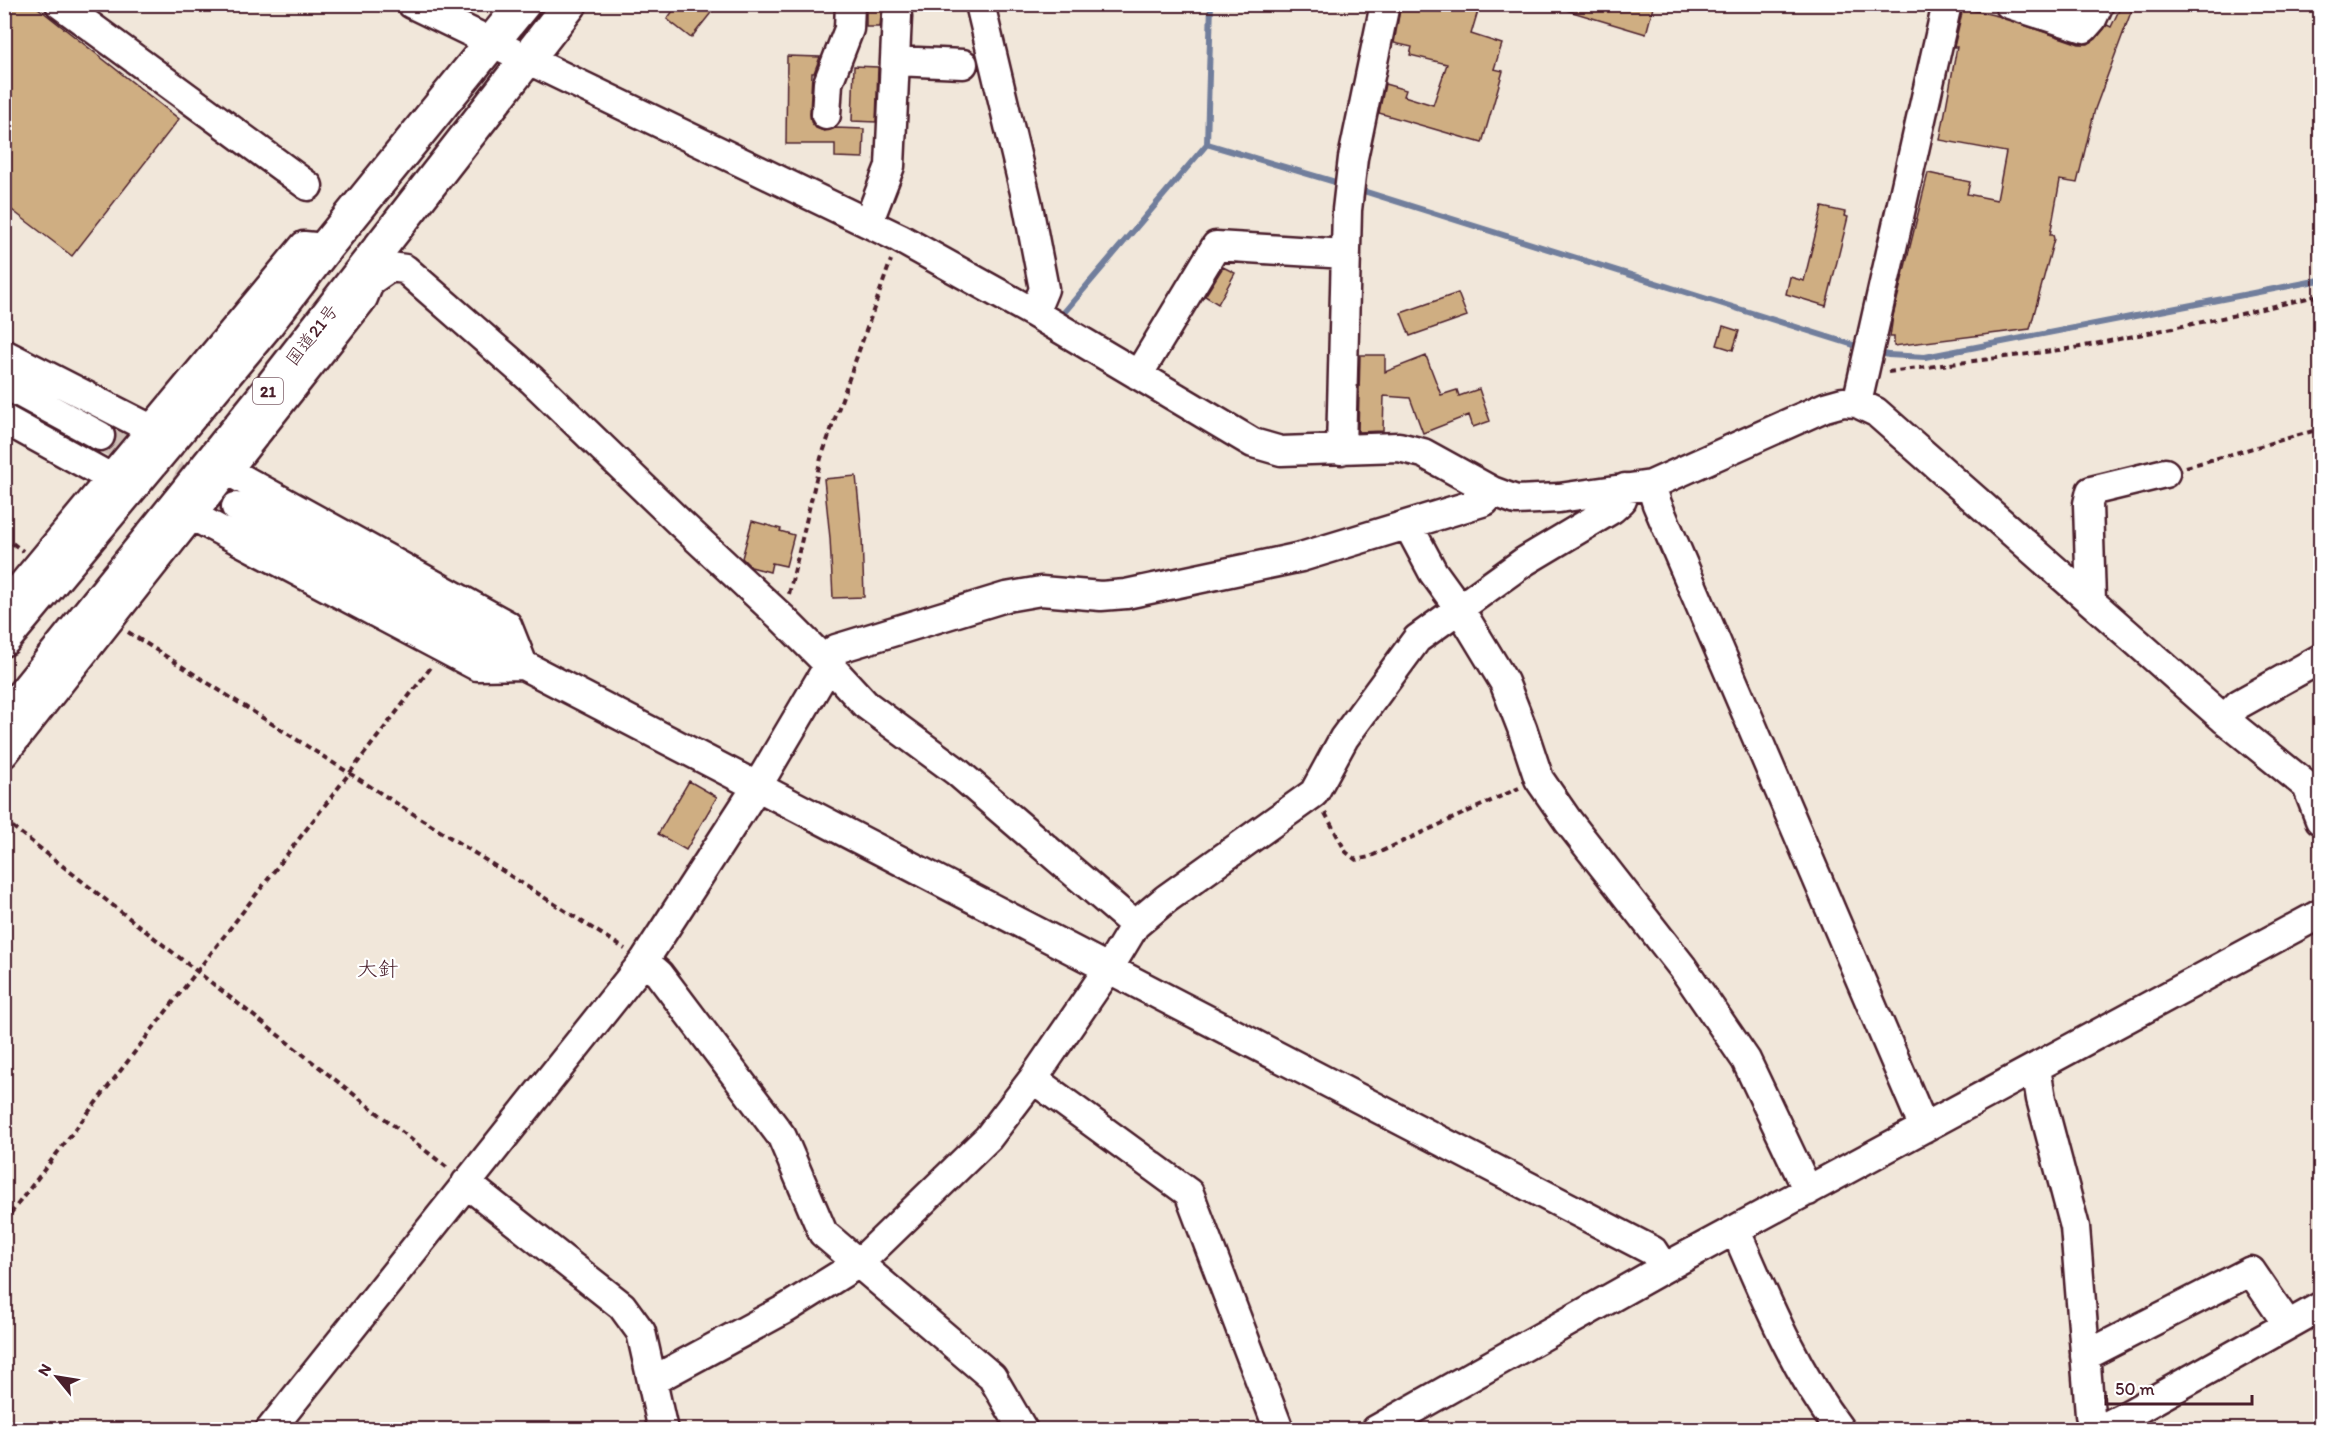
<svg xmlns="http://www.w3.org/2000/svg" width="2325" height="1434" font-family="Itim,'Klee One',sans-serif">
  <rect width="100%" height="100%" fill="#f1e7da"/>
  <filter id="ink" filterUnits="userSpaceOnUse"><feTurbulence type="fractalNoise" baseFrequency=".0167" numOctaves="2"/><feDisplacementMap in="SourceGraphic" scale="12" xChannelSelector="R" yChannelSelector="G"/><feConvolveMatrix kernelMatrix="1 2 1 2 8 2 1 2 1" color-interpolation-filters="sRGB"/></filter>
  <g filter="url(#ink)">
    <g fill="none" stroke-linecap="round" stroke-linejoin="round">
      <!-- stream -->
      <path stroke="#717e9c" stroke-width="6" d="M1207,144l135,40
        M1357,189l506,159
        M1061,316l146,-172 4,-140
        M1875,351l13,4 37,2 395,-77"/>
    </g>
    <!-- building -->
    <path fill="#cfae82" stroke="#4a1f2b" stroke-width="1.5" d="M4,4h29l146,115 -107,137 -68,-52z
      M678,4h40l-27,34 -24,-19z
      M875,4h11l-5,11 -1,12h-14v-18h9z
      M1401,4h79l-9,30 31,10 -8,25 9,2 -21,72 -103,-30 6,-29 21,6 -2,6 29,9 14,-41 -37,-9 2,-8 -18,-4z
      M1560,4h94l-8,30 -87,-26z
      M2122,4h12l-39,105 -18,74 -17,-3 -10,55h3l1,4 -24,90 -136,17v-9h-4l3,-21 35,-143 42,9 -3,12 30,6 9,-48 -66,-12 17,-93h-3l9,-39 35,8 81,28h9l8,-5 11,-14 4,2z
      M787,56l33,1 -6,16h-2l-2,41 1,8 5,6 8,3 11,-3 29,1 -1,29 -28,-1v-13h-49z
      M854,66l24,1 -2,55 -24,-1z
      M1822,207l23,5 -1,4 4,1 -22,89 -40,-12 4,-17 14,4z
      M1223,267l12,6 -17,31 -13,-8z
      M1458,293l9,23 -57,20 -9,-23z
      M1723,326l16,5 -6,19 -16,-5z
      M1360,355h25v17l41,-16 15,39 16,-5 2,6 20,-7 11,32 -17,6 -4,-12 -46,18 -13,-35 -26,-2 -1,35 -25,1z
      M856,476l6,59 2,62 -31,1 -3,-60 -6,-59z
      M752,521l29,8 -1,2 14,4 -8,31 -14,-3 -2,9 -19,-5 -9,-9z
      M689,781l28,16 -31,53 -28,-16z"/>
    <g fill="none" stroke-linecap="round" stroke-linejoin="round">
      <!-- minor-tunnel -->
      <path stroke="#d0bfb7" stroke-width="28" stroke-dasharray="28 14" stroke-linecap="butt" d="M100,436l136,71"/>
      <defs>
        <path id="minor" d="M60,4l248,182
          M412,4l487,234 135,75 219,130 28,8 118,-4 24,6 69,38 24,9 43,-2 92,-13 174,-78 18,-5 14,1
          M980,4l47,197 17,88 -10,24
          M1947,4l-90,399 19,9 348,307 83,67 13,34
          M2009,4l75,24 8,-9 7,-15
          M895,61l68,3
          M826,115l2,-32 21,-54 1,-25
          M868,223l22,-57 7,-150
          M370,281l20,-14 15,2 127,111 147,142 102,95 48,48 36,39 91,67 179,154
          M4,354l147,75
          M1138,375l78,-129 130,8
          M4,384l96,52
          M4,419l107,59
          M1341,450l6,-240 6,-52 32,-154
          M1651,485l6,19 267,624
          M236,507l287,158 1130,586 11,17
          M193,516l284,150 46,-1 -16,-40 -279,-154
          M1408,525l25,47 26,36 45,74 18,46 17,51 29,42 115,147 63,92 62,131
          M2091,601l-3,-97 3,-13 74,-18
          M4,607l300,-361 21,2
          M2224,719l15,-15 81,-45
          M4,753l359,-455 7,-17 -8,-12
          M644,961l15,13 123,163 41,96 169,144 31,53
          M2036,1068l5,31 34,128 15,188 6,15
          M1033,1079l156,114 90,237
          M466,1183l156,123 19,26 22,98
          M1736,1231c30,69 58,138 104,199
          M2085,1356l166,-85 37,54
          M652,1381l135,-73 72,-45 129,-125 45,-59 76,-111 26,-43 31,-26 148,-106 30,-55 73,-99 108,-78 87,-52 10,-9 3,-12
          M270,1430l374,-469 114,-176 71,-120 7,-16 170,-52 35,-6 60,5 25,-2 175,-37 184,-56 7,-10
          M1376,1430l288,-162 656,-354
          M2098,1430l24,-12 198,-111"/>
        <path id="highway" d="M4,639l262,-314 59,-77 198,-244
          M4,719l266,-330 300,-385"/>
      </defs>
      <!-- minor casing -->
      <use href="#minor" stroke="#4a1f2b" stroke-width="33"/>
      <!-- highway casing -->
      <use href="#highway" stroke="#4a1f2b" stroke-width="38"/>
      <!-- path -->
      <path stroke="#4a1f2b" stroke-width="4" stroke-dasharray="6 4.5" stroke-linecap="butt" d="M1888,372l187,-24 166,-34 79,-19
        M2186,467l134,-38
        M4,537l19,14
        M789,594l32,-136 70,-198
        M128,632l497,317
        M1325,813l21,39 10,8 13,-3 150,-69
        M4,820l445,349
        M4,1222l428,-556"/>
      <!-- minor -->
      <use href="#minor" stroke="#fff" stroke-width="28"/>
      <!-- highway -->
      <use href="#highway" stroke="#fff" stroke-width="33"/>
    </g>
  </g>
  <g text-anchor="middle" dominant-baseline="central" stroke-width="4.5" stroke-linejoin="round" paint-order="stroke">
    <!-- shield labels -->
    <rect fill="#fff" stroke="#80626b" stroke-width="1.5" x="253" y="378" width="30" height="26" rx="4.5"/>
    <g font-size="16" font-weight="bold" fill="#4a1f2b">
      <text x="268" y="391">21</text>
    </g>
    <!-- street labels -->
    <g font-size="18" fill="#4a1f2b" stroke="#fff">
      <text transform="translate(312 335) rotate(-52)">国道21号</text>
    </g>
    <!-- quarter labels -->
    <g font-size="21" fill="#4a1f2b" stroke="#fff">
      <text x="378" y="968">大針</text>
    </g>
  </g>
  <!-- margin -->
  <rect width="2325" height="1434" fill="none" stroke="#fff" stroke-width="24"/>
  <rect x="12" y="12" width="2301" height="1410" fill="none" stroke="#4a1f2b" stroke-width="2" filter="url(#ink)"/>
  <!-- north arrow -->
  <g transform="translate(57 1377) rotate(300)" stroke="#ffffff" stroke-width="4.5" paint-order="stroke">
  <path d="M0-4.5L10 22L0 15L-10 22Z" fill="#4a1f2b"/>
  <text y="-9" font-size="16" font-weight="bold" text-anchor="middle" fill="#4a1f2b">N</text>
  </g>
  <!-- scale -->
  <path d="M2106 1395v9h146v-9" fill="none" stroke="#4a1f2b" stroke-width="3"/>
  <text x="2115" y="1395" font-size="18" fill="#4a1f2b" stroke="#ffffff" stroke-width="4.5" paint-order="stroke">50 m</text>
</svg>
